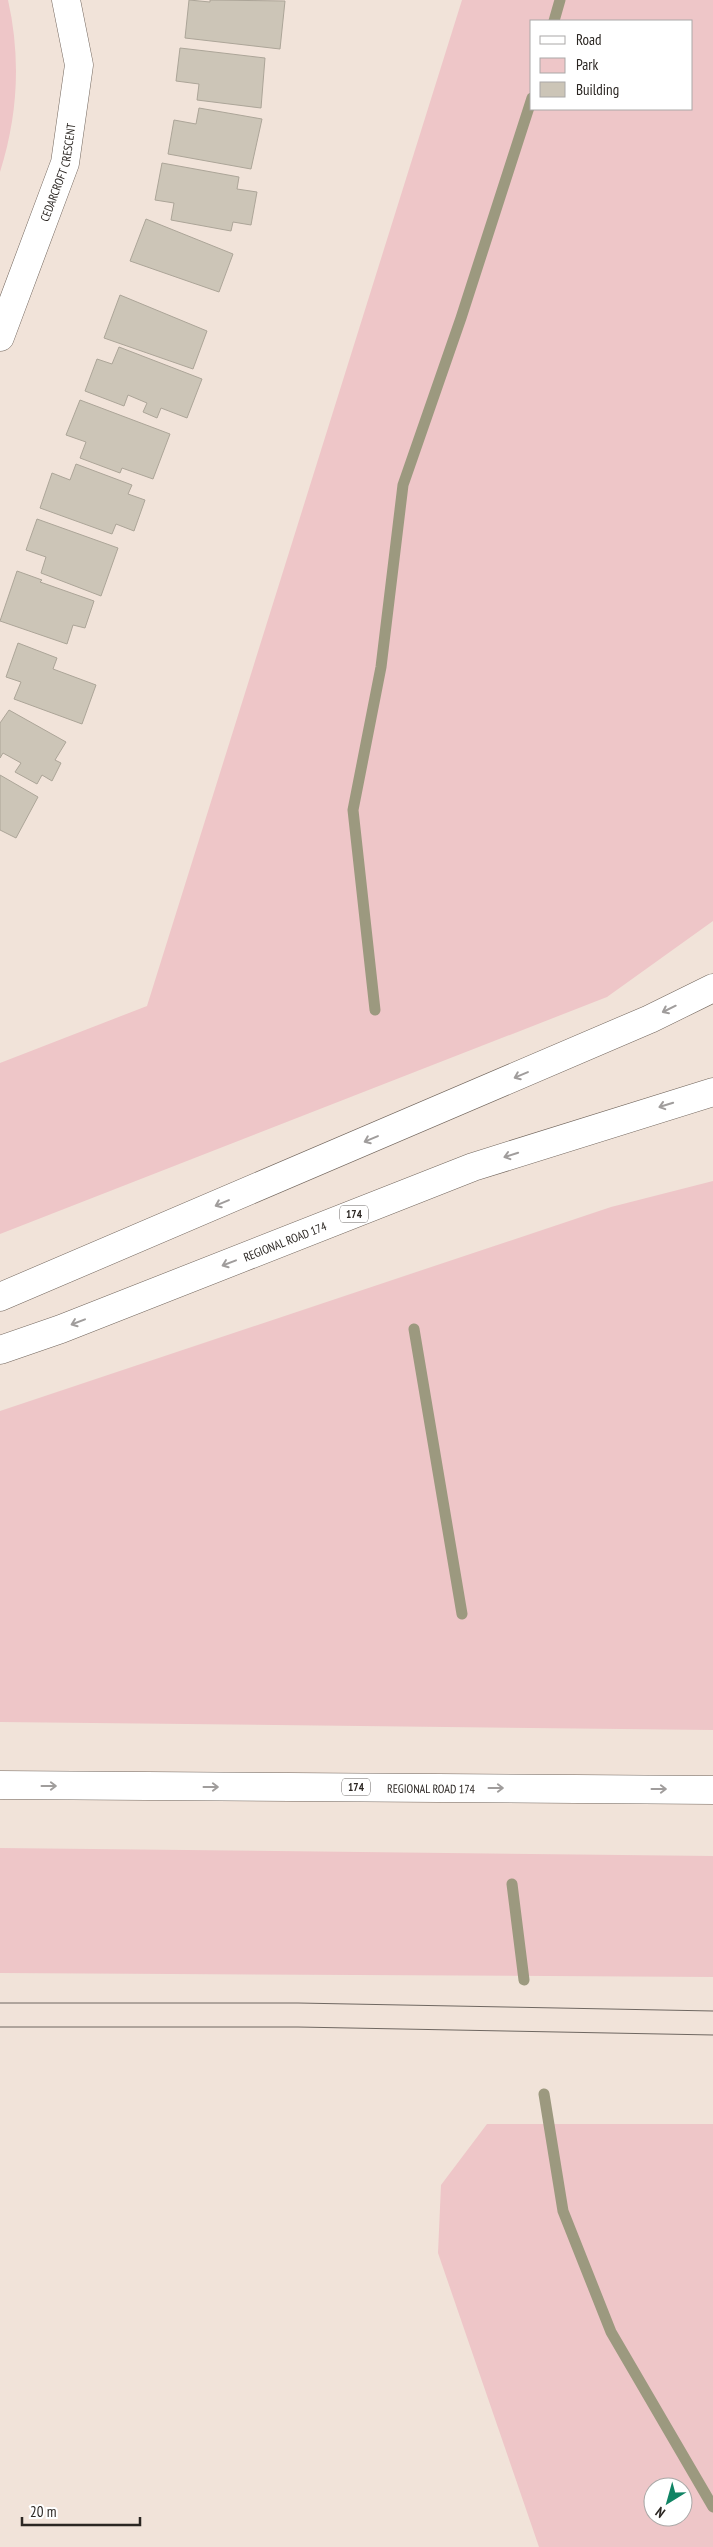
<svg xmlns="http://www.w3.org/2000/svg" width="713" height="2547" font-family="'PT Sans Narrow',sans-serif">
  <rect width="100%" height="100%" fill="#f1e3d9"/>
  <!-- green -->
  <path fill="#eec6c8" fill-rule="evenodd" d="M0,0h8c13,58 10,115 -8,172z
    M462,0h251v921l-106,76 -607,237v-171l147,-57zM532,21h160v88h-160z
    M713,1181v549l-713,-8v-311l611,-204z
    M0,1848l713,8v121l-713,-4z
    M487,2124h226v423h-174l-101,-294 3,-68zM653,2487h30v30h-30z"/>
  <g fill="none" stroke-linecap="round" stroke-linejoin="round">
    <!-- stream -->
    <path stroke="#9c997f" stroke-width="11" d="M554,21l6,-21
      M375,1010l-22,-200 28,-143 22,-182 58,-167 71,-220
      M414,1329l48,285
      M512,1884l12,96
      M544,2094l19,117 48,121 102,175"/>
  </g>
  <!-- building -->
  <path fill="#ccc5b7" stroke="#aca598" d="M189,0l21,2v-2l75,1 -5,48 -95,-11z
    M180,48l85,10 -4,50 -64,-8 2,-16 -23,-3z
    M199,108l63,11 -11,50 -83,-15 6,-34 22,4z
    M162,163l77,14 -2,12 20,3 -6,33 -18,-3 -2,9 -60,-11 3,-17 -19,-3z
    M146,219l87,35 -14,38 -89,-31z
    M120,295l87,36 -14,38 -89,-31z
    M119,347l83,32 -15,39 -26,-10 -4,10 -14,-6 4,-9 -19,-8 -4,11 -39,-15 12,-32 15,5z
    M80,400l90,34 -17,45 -31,-11 -2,5 -40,-15 6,-16 -20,-7z
    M76,464l56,21 -4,9 17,6 -11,31 -18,-7 -4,10 -72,-26 12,-35 18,7z
    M37,519l81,29 -17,48 -60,-23 5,-16 -20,-7z
    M17,571l25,9 -2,2 54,19 -9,27 -12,-3 -6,19 -67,-23z
    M18,643l39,15 -4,11 43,16 -14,39 -68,-25 7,-17 -15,-5z
    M9,710l57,32 -11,18 6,3 -9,18 -10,-6 -5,9 -22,-12 6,-9 -18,-10 -3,5v-35z
    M0,775l38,22 -22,41 -16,-8z"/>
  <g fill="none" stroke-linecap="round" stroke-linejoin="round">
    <defs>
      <g id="minor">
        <path id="s1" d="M0,337l65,-174 14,-98 -13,-65"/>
      </g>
      <g id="highway">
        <path d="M0,1297l650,-278 63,-31"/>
        <path id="s2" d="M0,1350l61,-21 412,-162 240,-75"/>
        <path id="s3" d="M0,1785l713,5"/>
      </g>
    </defs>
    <!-- minor casing -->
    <use href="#minor" stroke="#71655c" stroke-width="29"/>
    <!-- highway casing -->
    <use href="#highway" stroke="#71655c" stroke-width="29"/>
    <!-- minor -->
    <use href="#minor" stroke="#fff" stroke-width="28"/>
    <!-- highway -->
    <use href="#highway" stroke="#fff" stroke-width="28"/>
    <!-- tram -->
    <path stroke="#6f6761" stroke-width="1" d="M0,2003h298l415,8
      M0,2027h298l415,8"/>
  </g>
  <!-- one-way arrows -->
  <defs><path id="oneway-shaft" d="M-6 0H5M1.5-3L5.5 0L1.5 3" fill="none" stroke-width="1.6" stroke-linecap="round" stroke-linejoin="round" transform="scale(1.25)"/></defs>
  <g stroke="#a09d9c">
    <use href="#oneway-shaft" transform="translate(669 1009) rotate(154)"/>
    <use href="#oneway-shaft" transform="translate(521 1075) rotate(157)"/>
    <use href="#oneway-shaft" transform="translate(666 1105) rotate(163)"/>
    <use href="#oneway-shaft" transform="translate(371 1139) rotate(157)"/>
    <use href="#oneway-shaft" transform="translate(511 1155) rotate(162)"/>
    <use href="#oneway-shaft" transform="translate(222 1203) rotate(157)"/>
    <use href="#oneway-shaft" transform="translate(229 1263) rotate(159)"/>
    <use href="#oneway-shaft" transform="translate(78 1322) rotate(159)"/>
    <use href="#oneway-shaft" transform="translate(49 1786)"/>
    <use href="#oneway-shaft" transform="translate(211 1787)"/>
    <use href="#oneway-shaft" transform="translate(496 1788)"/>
    <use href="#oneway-shaft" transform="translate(659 1789)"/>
  </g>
  <g text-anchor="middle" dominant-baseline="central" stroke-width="4" stroke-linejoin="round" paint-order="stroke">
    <!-- shield labels -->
    <g fill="#fff" stroke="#6b6764" stroke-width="1">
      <rect x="340" y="1205.5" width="28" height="17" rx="4"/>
      <rect x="342" y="1778.5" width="28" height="17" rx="4"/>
    </g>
    <g font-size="11" font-weight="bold" fill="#2b2622">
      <text x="354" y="1214">174</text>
      <text x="356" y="1787">174</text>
    </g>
    <!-- street labels -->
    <g font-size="12" fill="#2b2622" stroke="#fff">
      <text stroke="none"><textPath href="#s1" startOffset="175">CEDARCROFT CRESCENT</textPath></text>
      <text stroke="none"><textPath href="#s2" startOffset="305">REGIONAL ROAD 174</textPath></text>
      <text stroke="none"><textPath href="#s3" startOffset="431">REGIONAL ROAD 174</textPath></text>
    </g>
  </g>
  <!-- legend -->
  <rect x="530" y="20" width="162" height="90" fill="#ffffff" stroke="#aaa8a7"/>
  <rect x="540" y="36" width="25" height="8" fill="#ffffff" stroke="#aaa8a7"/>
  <text x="576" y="45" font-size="15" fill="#2b2622">Road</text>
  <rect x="540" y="58" width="25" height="15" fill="#eec6c8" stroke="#aaa8a7"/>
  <text x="576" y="70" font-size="15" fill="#2b2622">Park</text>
  <rect x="540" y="82" width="25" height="15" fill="#ccc5b7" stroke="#aaa8a7"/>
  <text x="576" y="95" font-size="15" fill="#2b2622">Building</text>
  <!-- north arrow -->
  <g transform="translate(668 2502) rotate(217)"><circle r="24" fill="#ffffff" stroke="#aaa8a7"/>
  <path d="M0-4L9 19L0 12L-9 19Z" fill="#108464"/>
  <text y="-8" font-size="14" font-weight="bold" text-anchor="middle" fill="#2b2622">N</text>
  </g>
  <!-- scale -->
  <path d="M22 2517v8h118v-8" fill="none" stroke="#2b2622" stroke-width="2.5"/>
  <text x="30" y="2517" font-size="15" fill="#2b2622" stroke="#ffffff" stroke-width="4" paint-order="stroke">20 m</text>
</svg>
